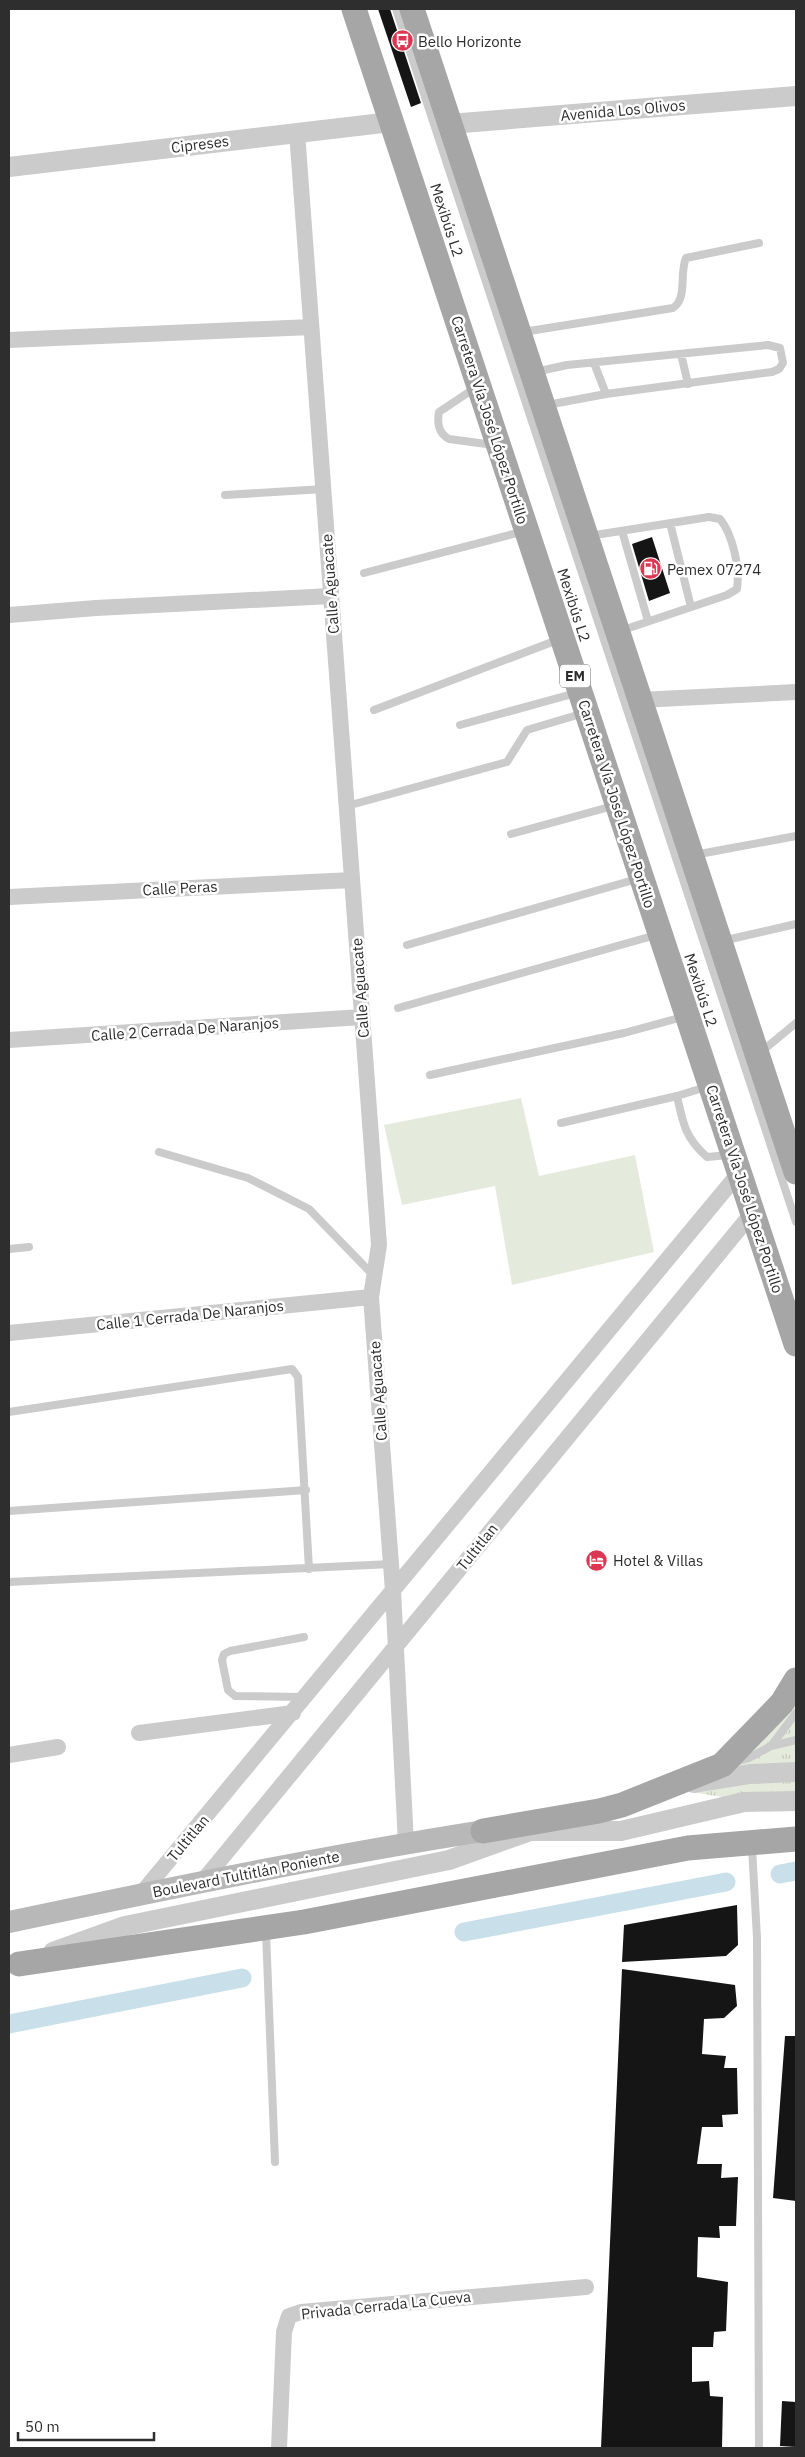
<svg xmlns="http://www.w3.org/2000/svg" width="805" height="2457" font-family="'IBM Plex Sans',sans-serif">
  <defs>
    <pattern id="grass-tufts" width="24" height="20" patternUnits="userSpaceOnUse" patternTransform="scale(1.25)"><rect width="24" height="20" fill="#e5ebdc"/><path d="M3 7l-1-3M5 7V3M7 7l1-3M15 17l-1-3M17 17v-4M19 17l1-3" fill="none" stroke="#c5cabd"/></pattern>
  </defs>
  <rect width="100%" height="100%" fill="#fff"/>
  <!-- grass -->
  <path fill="url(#grass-tufts)" d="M796,1699v110l-105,-17z"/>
  <!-- pitch -->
  <path fill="#e5ebdc" d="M521,1098l18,78 96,-21 19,97 -142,33 -17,-99 -93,19 -18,-80z"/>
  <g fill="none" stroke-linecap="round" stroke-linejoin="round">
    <!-- canal -->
    <path stroke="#c9e0ea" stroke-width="19" d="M780,1874l16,-3
      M464,1932l262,-50
      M9,2024l233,-46"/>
  </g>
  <!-- building -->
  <path fill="#151515" d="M378,9h12l31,94 -10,4z
    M652,537l18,56 -21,8 -17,-57z
    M737,1905l1,40 -12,11 -104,6 2,-37z
    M622,1969l113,16 2,21 -13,12 -20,1 -2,35 24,2 -2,12h13l1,46 -16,1 1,12h-21l-5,37h25l-1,14 17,-1 -2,49h-17l1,12 -22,-1 -1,40 31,5 -2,49 -12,1 -1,15h-21v35l17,-1 1,15 13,1 -1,51h-121z
    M785,2036h11v165l-23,-3z
    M782,2401l14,1v45l-16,-1z"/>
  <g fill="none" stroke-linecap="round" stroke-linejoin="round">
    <!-- service -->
    <path stroke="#cbcbcb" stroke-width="8" d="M396,9l400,1213
      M523,332l150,-24c15,-10 6,-35 13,-50l73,-15
      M681,354l7,30
      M594,363l12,31
      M535,372l32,-7 201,-20 12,3 3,15 -4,6 -7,3 -166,22 -59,11
      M475,388l-36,24c-2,11 -1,21 10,27l45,6
      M225,495l99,-6
      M670,523l21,84
      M622,531l26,90
      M589,536l120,-19 11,2c13,16 20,49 17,70l-10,6 -107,36
      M364,573l161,-42
      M374,710l186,-71
      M460,725l116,-32
      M347,806l160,-44 20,-32 57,-17
      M511,834l102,-28
      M694,855l102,-19
      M722,941l74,-17
      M407,945l230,-66
      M398,1008l258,-73
      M761,1052l35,-29
      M430,1075l194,-42 59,-16
      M677,1096c6,27 8,42 30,61l22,-2
      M561,1123l116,-27 29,-9
      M159,1152l89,26 61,31 65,67
      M9,1249l20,-2
      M9,1412l283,-43 6,8 11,192
      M9,1511l297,-21
      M9,1582l382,-18
      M304,1637l-74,14 -6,3 -2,6 6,30 7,6 69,1
      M771,1746l25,-33
      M735,1762l14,-4 22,-12 25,-6
      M752,1847l5,91 2,510
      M266,1932l9,230"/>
    <!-- minor -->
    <path stroke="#cbcbcb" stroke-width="16" d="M297,132l82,1113 -8,52 22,294 13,252
      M9,340l302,-13
      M9,615l87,-7 235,-12
      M640,700l156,-8
      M9,897l343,-17
      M9,1040l353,-23
      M9,1333l362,-36
      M139,1733l154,-20
      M9,1755l49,-8
      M202,1882l551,-670
      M141,1894l598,-721
      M279,2448l5,-116 5,-16 12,-4 285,-25"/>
    <!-- tertiary -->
    <path stroke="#cbcbcb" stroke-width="20" d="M450,124l346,-28
      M9,167l382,-45
      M694,1783l56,-9 46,-2
      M531,1831h90l123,-29 52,-1
      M53,1952l72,-26 324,-66 81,-29"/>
    <!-- secondary -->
    <path stroke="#b8b8b8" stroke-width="22" d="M9,1922c157,-33 315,-66 474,-91"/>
    <!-- primary -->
    <path stroke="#a6a6a6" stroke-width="25" d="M354,9l442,1335
      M412,9l384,1163
      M483,1831l116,-20 23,-6 100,-40 60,-62 14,-23
      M19,1964l285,-42 384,-74 108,-9"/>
  </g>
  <!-- icons -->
  <defs>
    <symbol id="bus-disc" viewBox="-11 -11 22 22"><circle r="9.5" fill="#de3652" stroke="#fff"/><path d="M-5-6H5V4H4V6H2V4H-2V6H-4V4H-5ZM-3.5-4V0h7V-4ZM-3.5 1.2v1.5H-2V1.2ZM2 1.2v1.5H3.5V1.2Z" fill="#fff"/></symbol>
    <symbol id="fuel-disc" viewBox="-11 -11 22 22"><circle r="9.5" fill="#de3652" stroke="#fff"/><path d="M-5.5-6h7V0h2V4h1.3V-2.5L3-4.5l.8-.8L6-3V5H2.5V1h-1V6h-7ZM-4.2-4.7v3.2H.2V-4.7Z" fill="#fff"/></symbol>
    <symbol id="hotel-disc" viewBox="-11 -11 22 22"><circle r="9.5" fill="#de3652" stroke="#fff"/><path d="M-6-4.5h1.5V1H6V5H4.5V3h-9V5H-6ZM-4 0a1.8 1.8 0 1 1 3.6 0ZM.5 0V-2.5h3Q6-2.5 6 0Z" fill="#fff"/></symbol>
  </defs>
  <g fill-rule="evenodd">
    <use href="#bus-disc" x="390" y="28" width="25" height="25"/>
    <use href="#fuel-disc" x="638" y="556" width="25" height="25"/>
    <use href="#hotel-disc" x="584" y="1548" width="25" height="25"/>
  </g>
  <g text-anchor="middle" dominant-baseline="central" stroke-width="5" stroke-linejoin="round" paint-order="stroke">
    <!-- shield labels -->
    <rect fill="#fff" stroke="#6d6d6d" stroke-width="1" x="560" y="664.5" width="30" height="23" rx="4"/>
    <g font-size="14" font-weight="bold" fill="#2e2e2e">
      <text x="575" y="676">EM</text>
    </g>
    <!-- poi labels -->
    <g font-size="15" fill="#2e2e2e" stroke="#fff" text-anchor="start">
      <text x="418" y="41">Bello Horizonte</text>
      <text x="667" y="569">Pemex 07274</text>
      <text x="613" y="1560">Hotel &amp; Villas</text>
    </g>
    <!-- street labels -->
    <g font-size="15" fill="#2e2e2e" stroke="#fff">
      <text transform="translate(623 110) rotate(-5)">Avenida Los Olivos</text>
      <text transform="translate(200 144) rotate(-7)">Cipreses</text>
      <text transform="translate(447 220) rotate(72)">Mexibús L2</text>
      <text transform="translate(490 420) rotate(72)">Carretera Vía José López Portillo</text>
      <text transform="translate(330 584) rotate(-94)">Calle Aguacate</text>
      <text transform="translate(574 605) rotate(72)">Mexibús L2</text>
      <text transform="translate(617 804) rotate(72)">Carretera Vía José López Portillo</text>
      <text transform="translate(180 888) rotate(-3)">Calle Peras</text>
      <text transform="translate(360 988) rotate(-94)">Calle Aguacate</text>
      <text transform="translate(701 990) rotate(72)">Mexibús L2</text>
      <text transform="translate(185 1029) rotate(-4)">Calle 2 Cerrada De Naranjos</text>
      <text transform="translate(745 1189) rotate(72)">Carretera Vía José López Portillo</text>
      <text transform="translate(190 1315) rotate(-6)">Calle 1 Cerrada De Naranjos</text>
      <text transform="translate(378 1391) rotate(-94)">Calle Aguacate</text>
      <text transform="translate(477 1547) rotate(-51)">Tultitlan</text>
      <text transform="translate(188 1838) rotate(-50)">Tultitlan</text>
      <text transform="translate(246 1874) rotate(-11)">Boulevard Tultitlán Poniente</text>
      <text transform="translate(386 2305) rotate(-6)">Privada Cerrada La Cueva</text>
    </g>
  </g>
  <!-- border -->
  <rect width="805" height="2457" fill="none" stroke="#2e2e2e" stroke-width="20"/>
  <!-- scale -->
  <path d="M18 2432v8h136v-8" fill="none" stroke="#2e2e2e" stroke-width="2.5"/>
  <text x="25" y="2432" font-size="15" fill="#2e2e2e" stroke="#ffffff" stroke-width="4" paint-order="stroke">50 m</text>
</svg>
